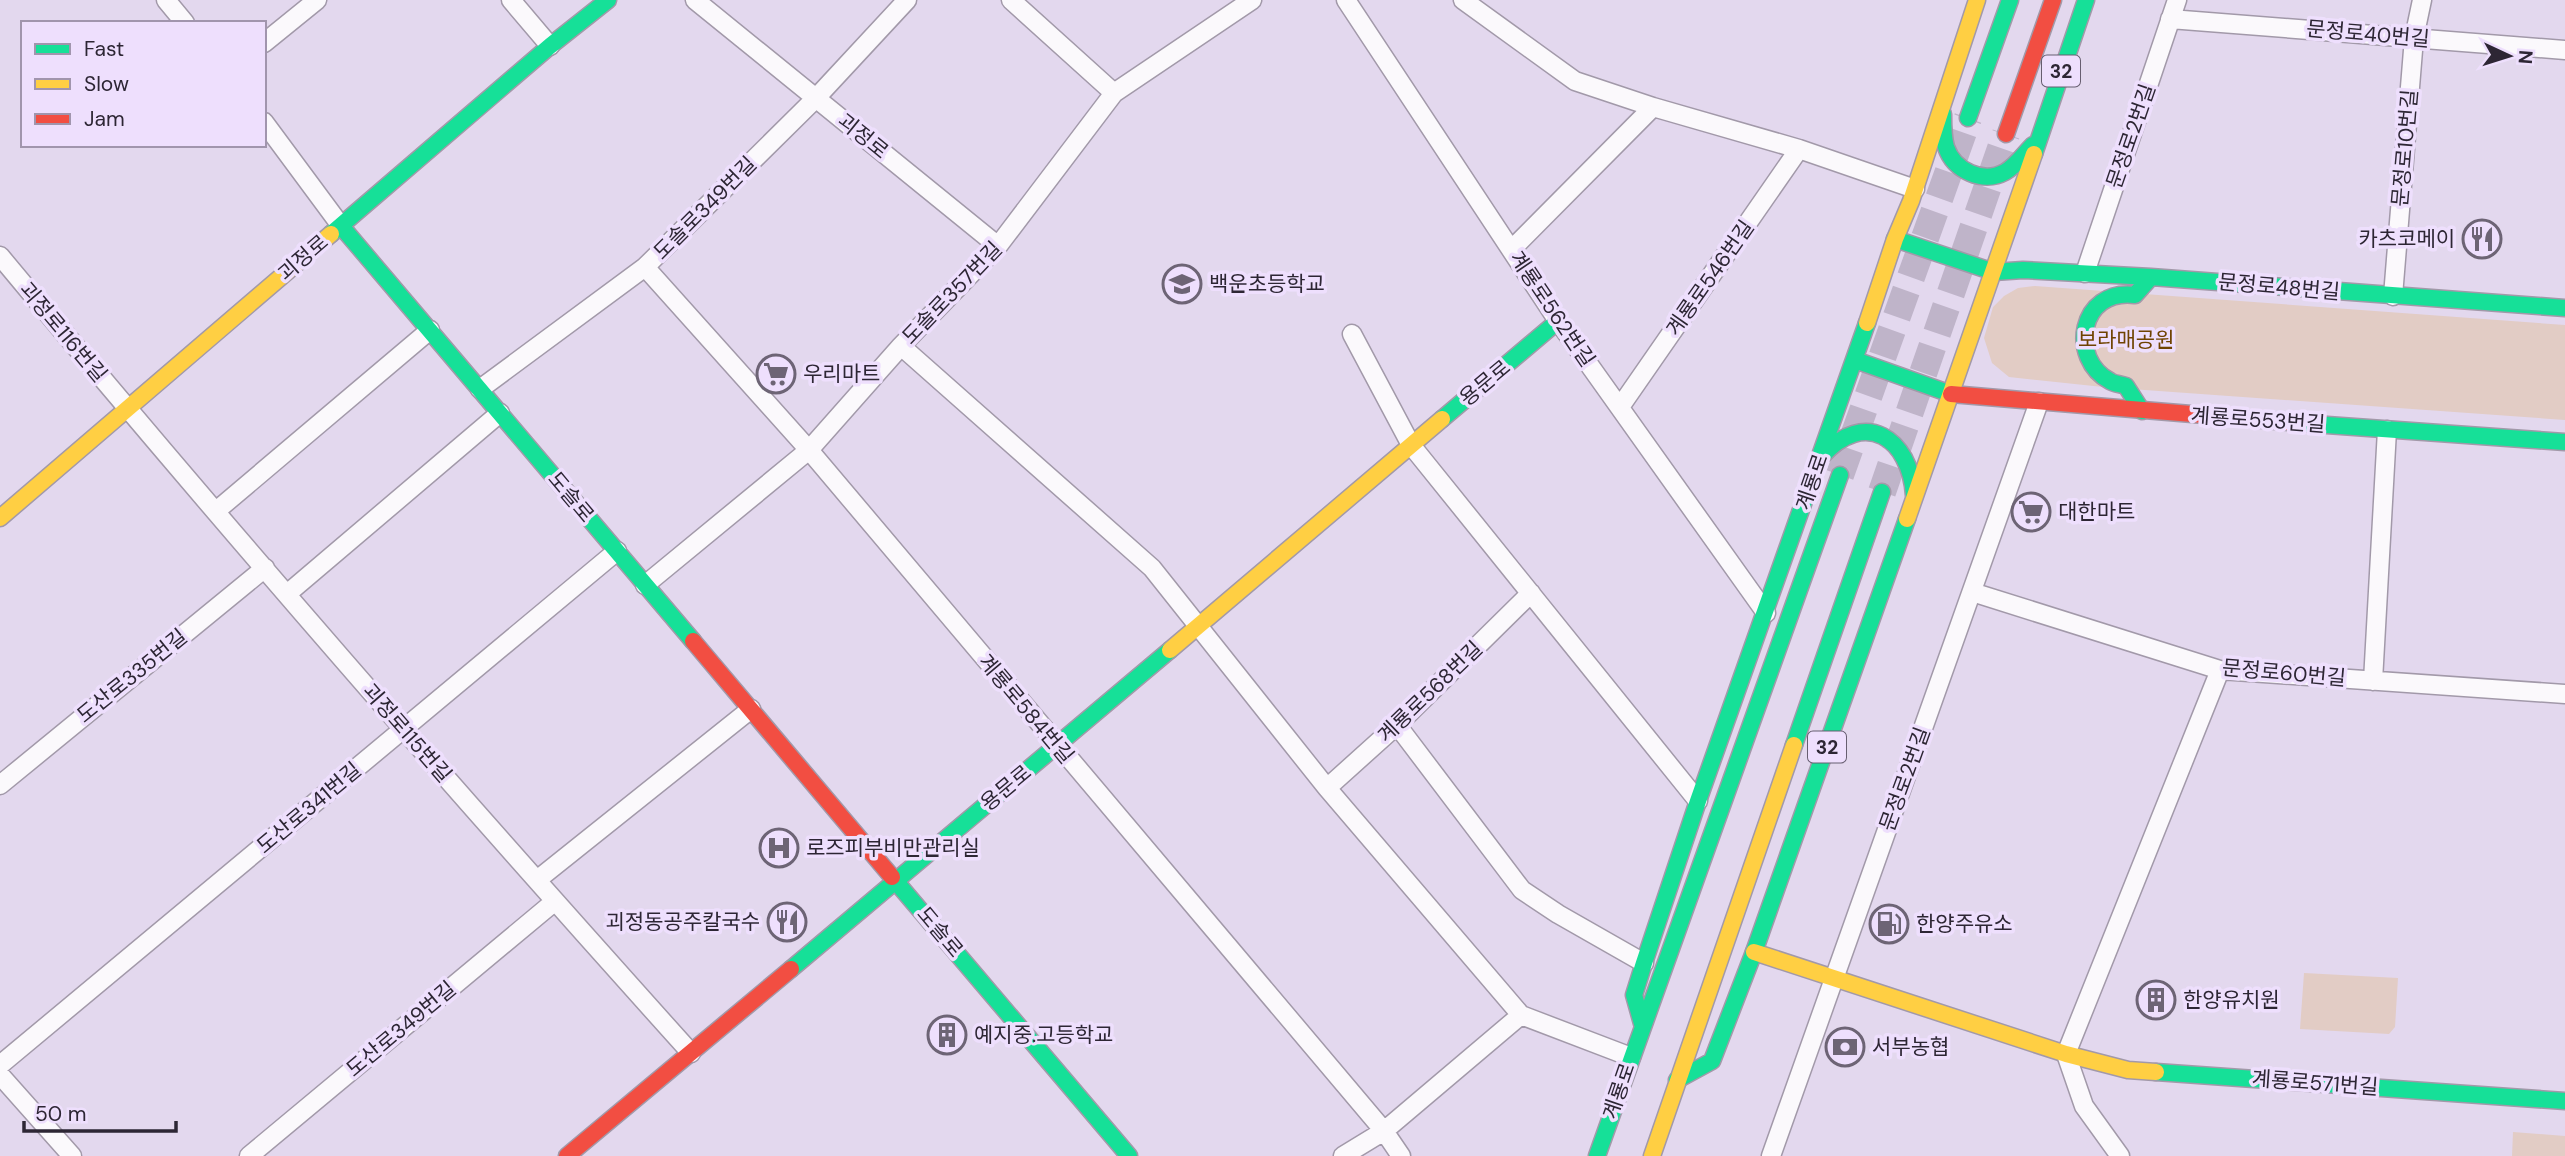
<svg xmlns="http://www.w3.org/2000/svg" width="2565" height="1156" font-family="'DM Sans','Noto Sans KR',sans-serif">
  <rect width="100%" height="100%" fill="#e3d8ee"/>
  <!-- green -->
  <path fill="#e2ccc5" d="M2035,286l530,39v95l-462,-33 -94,-10 -17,-14 -8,-25 9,-31 11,-11 14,-8z
    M2304,973l94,5 -3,49 -6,7 -89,-5z
    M2513,1132l52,4v20h-53z"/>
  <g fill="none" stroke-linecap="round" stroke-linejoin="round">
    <!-- primary-tunnel -->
    <path stroke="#bfb4c9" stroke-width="28" stroke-dasharray="28 14" stroke-linecap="butt" d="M1840,475l128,-357
      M1882,492l124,-358"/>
    <defs>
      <path id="street" d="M166,0l19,23
        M511,0l39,46
        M695,0l303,246
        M1011,0l103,93
        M1346,0l212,321 208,292
        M1463,0l112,81 78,26 146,42 116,40
        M2170,19l395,31
        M264,43l53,-43
        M264,122l77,104
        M1512,249l141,-142
        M0,256c225,271 456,536 691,797
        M645,267l164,183 575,681 17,25
        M2085,273l92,-273
        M2393,296l21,-258 8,-38
        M1352,334l59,111 287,356
        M901,346l251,222 175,220 194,227 110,42
        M480,389l165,-122 171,-169 91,-98
        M1620,407l179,-258
        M216,511l214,-181
        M645,585l164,-135 92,-104 97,-100 116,-153 138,-93
        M1972,592l248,78 345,24
        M287,594l213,-181
        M2373,681l14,-251
        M1397,725l125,165 36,24 86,49
        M0,785l265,-217
        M1327,788l70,-63 134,-132
        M537,880l214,-171
        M0,1065l617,-514
        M0,1075l72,81
        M249,1156l305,-254
        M1343,1156l41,-25 137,-116
        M1771,1156l268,-754
        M2120,1156l-36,-50 -18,-52 154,-384"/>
      <path id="fast" d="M1943,114c0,11 0,23 3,33 8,24 37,37 59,25 11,-6 19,-18 28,-27
        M1968,118l42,-118
        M2034,154l52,-154
        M341,226l352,415
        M331,234l219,-188 58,-46
        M1895,239l99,33
        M1994,272l29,-2 128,7 414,31
        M1855,360l96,34
        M2142,411l-16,-25c-5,-2 -12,-2 -16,-5 -42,-22 -31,-93 25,-86l16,-18
        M1442,419l116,-98
        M2299,423l266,19
        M1822,456c43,-48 88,-18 92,39
        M1794,745l88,-253
        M892,877l237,279
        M791,969l379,-319
        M1643,1027l-9,-32 10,-32 54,-162 169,-478
        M2156,1072l409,29
        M1677,1080l35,-19 42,-109 153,-433
        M1597,1156l243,-681"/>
      <path id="slow" d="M1867,323l28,-84 16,-38 66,-201
        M0,518l331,-284
        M1907,519l127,-365
        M1170,650l272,-231
        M1754,952l312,102 62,16 28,2
        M1652,1156l142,-411"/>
      <path id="jam" d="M2006,134l47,-134
        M1951,394l348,29
        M693,641l199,236
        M567,1156l224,-187"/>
    </defs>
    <!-- street casing -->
    <use href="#street" stroke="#a299a9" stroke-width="21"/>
    <!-- fast casing -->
    <use href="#fast" stroke="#a299a9" stroke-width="19"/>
    <!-- slow casing -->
    <use href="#slow" stroke="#a299a9" stroke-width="19"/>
    <!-- jam casing -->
    <use href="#jam" stroke="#a299a9" stroke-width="19"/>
    <!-- street -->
    <use href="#street" stroke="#fbf9fc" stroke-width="18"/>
    <!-- fast -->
    <use href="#fast" stroke="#16e098" stroke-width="16"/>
    <!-- slow -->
    <use href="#slow" stroke="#ffcf43" stroke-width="16"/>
    <!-- jam -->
    <use href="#jam" stroke="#f24e42" stroke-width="16"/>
  </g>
  <!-- icons -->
  <defs>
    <symbol id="restaurant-ring" viewBox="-11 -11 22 22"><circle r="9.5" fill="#eedffd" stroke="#6d6475" stroke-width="1.5"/><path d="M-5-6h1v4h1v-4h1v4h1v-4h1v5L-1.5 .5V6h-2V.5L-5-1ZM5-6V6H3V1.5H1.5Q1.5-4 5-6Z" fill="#6d6475"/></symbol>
    <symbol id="school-ring" viewBox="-11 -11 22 22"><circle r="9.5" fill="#eedffd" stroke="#6d6475" stroke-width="1.5"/><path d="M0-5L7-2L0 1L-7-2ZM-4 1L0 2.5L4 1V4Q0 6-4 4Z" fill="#6d6475"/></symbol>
    <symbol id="supermarket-ring" viewBox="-11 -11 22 22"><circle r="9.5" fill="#eedffd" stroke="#6d6475" stroke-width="1.5"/><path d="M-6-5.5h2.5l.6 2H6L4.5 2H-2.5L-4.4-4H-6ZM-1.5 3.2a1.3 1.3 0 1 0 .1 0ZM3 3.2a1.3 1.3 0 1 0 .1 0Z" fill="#6d6475"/></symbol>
    <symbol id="hospital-ring" viewBox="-11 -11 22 22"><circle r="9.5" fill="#eedffd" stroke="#6d6475" stroke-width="1.5"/><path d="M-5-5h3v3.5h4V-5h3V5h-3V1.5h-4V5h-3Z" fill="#6d6475"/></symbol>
    <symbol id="fuel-ring" viewBox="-11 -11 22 22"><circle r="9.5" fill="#eedffd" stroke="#6d6475" stroke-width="1.5"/><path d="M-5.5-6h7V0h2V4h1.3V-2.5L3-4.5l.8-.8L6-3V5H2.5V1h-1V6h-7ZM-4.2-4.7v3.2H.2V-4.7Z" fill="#6d6475"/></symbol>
    <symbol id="building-ring" viewBox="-11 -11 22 22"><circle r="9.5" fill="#eedffd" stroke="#6d6475" stroke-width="1.5"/><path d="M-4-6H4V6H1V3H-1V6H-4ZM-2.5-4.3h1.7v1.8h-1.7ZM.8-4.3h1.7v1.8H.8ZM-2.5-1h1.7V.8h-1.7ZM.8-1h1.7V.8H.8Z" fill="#6d6475"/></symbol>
    <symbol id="bank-ring" viewBox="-11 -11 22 22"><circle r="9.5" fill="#eedffd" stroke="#6d6475" stroke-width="1.5"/><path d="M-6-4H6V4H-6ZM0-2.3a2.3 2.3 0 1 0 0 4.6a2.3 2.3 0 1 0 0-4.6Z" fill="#6d6475"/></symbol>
  </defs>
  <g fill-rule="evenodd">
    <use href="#restaurant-ring" x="2460" y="217" width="44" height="44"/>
    <use href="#school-ring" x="1160" y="262" width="44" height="44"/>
    <use href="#supermarket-ring" x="754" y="352" width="44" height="44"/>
    <use href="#supermarket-ring" x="2009" y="490" width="44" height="44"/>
    <use href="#hospital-ring" x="757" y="826" width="44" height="44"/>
    <use href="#restaurant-ring" x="765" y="900" width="44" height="44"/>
    <use href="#fuel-ring" x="1867" y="902" width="44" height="44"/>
    <use href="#building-ring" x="2134" y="978" width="44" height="44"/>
    <use href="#building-ring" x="925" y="1013" width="44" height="44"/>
    <use href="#bank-ring" x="1823" y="1025" width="44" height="44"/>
  </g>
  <g text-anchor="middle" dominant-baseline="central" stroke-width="7" stroke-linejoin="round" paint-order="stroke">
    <!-- shield labels -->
    <g fill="#eedffd" stroke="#675e70" stroke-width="2">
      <rect x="2042" y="55.5" width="38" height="31" rx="5"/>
      <rect x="1808" y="731.5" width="38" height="31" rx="5"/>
    </g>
    <g font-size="19" font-weight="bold" fill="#2d2634">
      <text x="2061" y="71">32</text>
      <text x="1827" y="747">32</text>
    </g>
    <!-- street labels -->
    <g font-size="21" fill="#2d2634" stroke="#eedffd">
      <text transform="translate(2368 34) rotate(5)">문정로40번길</text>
      <text transform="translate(863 136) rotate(39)">괴정로</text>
      <text transform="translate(2131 136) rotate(-71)">문정로2번길</text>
      <text transform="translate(2405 148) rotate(-85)">문정로10번길</text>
      <text transform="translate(705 208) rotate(-45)">도솔로349번길</text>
      <text transform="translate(303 258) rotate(-41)">괴정로</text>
      <text transform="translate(1710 278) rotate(-55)">계룡로546번길</text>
      <text transform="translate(2279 287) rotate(5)">문정로48번길</text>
      <text transform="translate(952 293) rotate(-46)">도솔로357번길</text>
      <text transform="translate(1552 309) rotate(56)">계룡로562번길</text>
      <text transform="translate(63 332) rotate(50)">괴정로116번길</text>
      <text transform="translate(1485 383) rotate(-40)">용문로</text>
      <text transform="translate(2258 420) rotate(4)">계룡로553번길</text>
      <text transform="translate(1812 482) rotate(-71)">계룡로</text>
      <text transform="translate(571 497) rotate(50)">도솔로</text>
      <text transform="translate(2284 673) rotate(5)">문정로60번길</text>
      <text transform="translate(132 676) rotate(-39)">도산로335번길</text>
      <text transform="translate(1430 692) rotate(-44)">계룡로568번길</text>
      <text transform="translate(1026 709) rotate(50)">계룡로584번길</text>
      <text transform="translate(407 733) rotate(49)">괴정로115번길</text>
      <text transform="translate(1905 779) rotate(-70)">문정로2번길</text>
      <text transform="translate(1006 788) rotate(-40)">용문로</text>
      <text transform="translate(309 808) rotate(-40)">도산로341번길</text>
      <text transform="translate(940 932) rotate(50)">도솔로</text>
      <text transform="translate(401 1029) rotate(-40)">도산로349번길</text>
      <text transform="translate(2315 1083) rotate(4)">계룡로571번길</text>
      <text transform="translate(1619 1091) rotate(-71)">계룡로</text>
    </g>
    <!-- poi labels -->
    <g font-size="21" fill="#2d2634" stroke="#eedffd" text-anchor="start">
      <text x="2455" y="239" text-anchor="end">카츠코메이</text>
      <text x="1209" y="284">백운초등학교</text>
      <text x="803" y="374">우리마트</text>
      <text x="2058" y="512">대한마트</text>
      <text x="806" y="848">로즈피부비만관리실</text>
      <text x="760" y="922" text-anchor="end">괴정동공주칼국수</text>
      <text x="1916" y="924">한양주유소</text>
      <text x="2183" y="1000">한양유치원</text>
      <text x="974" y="1035">예지중.고등학교</text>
      <text x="1872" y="1047">서부농협</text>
    </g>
    <!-- park labels -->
    <g font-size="21" fill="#6f4302" stroke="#eedffd">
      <text x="2126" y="340">보라매공원</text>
    </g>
  </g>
  <!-- legend -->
  <rect x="21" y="21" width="245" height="126" fill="#eedffd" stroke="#a195ad" stroke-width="2"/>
  <rect x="35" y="44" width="35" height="10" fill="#16e098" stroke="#a195ad" stroke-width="2"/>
  <text x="84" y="56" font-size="21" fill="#2d2634">Fast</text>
  <rect x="35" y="79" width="35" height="10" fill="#ffcf43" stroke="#a195ad" stroke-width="2"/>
  <text x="84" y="91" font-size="21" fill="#2d2634">Slow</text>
  <rect x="35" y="114" width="35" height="10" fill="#f24e42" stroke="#a195ad" stroke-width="2"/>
  <text x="84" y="126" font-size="21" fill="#2d2634">Jam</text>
  <!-- north arrow -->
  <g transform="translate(2509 56) rotate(94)" stroke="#eedffd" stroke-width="5" paint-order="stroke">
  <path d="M0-5L12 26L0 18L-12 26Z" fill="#2d2634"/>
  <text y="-10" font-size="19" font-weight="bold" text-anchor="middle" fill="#2d2634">N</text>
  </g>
  <!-- scale -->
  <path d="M24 1121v10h152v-10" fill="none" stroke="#2d2634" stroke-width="3.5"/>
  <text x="35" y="1121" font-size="21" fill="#2d2634" stroke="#eedffd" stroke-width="5" paint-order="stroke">50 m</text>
</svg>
